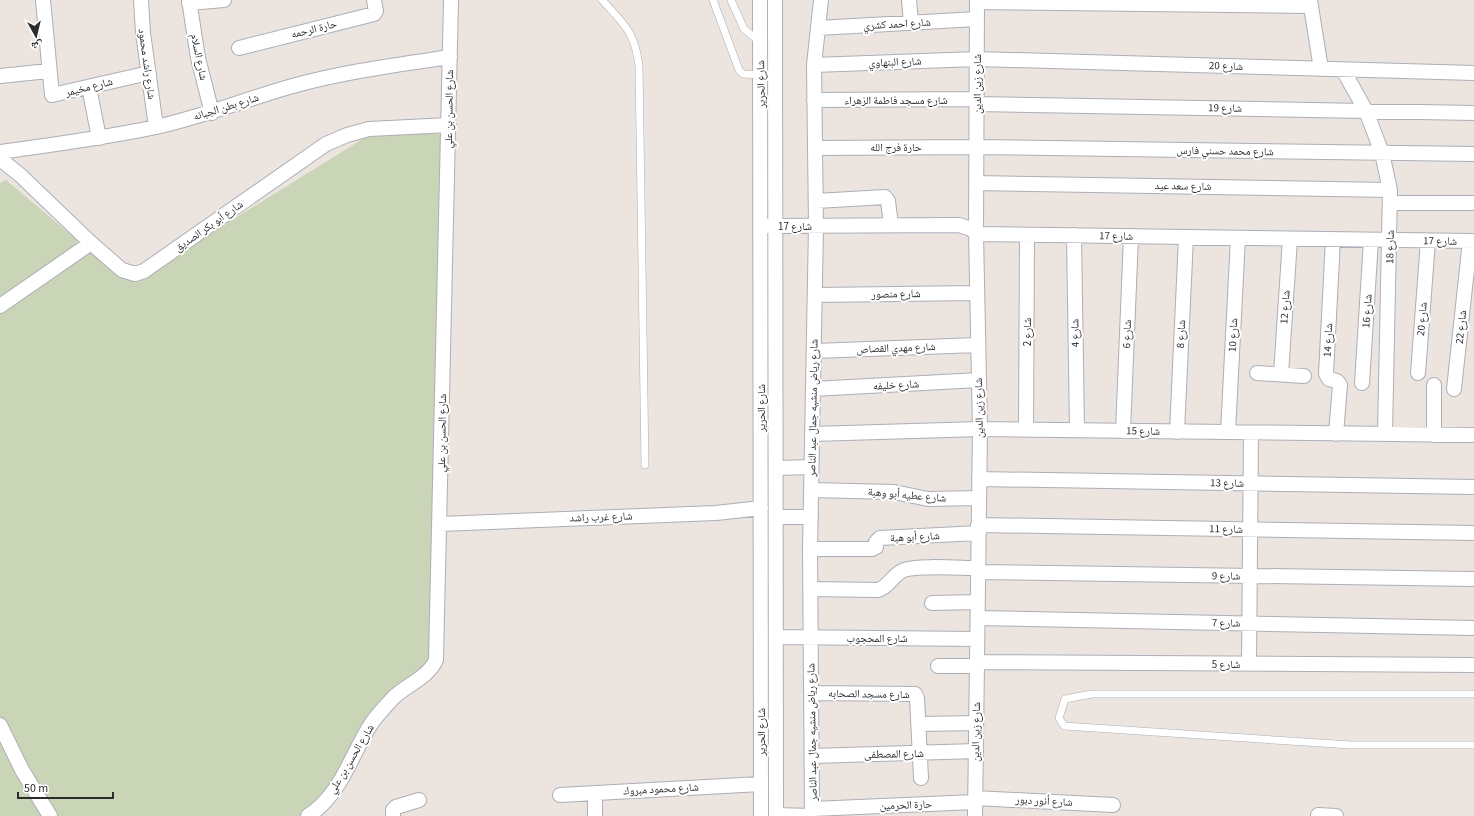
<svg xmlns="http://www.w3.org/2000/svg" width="1474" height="816" font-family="'Source Sans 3','Noto Naskh Arabic',sans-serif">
  <rect width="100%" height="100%" fill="#ece4de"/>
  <!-- cemetery -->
  <path fill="#cad4b7" d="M374,132l71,2 -14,538 -41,29 -72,115h-318v-633l6,-3 109,92 30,2z"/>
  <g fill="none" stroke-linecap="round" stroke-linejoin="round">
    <defs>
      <path id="lane" d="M602,0c22,24 33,32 37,66l6,399
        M713,0l26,70 4,4 18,1
        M731,0l13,29 16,13
        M1474,694h-382l-27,5 -6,19 5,8 287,19h123"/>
      <path id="street" d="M43,0l9,95 97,-22
        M141,0l2,33 13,94
        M189,0l9,58 14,55
        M760,0l1,816
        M775,0l1,816
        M909,0l2,23
        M1310,0l11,69
        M977,2l334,4
        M189,3l35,-3
        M818,28l159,-9
        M239,48l135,-34 2,-3 -2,-11
        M814,65l163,-6 497,14
        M1343,70l23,41 16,42 8,37 -5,244
        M0,76l48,-5
        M89,87l10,51
        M814,100l163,-1
        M977,104l497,9
        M815,148l162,-1 497,7
        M0,152c52,-7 104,-14 156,-25 45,-10 88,-27 133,-40 53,-15 107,-22 161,-30
        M0,159l20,16 71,68 31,27 13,4 9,-3 182,-127 21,-9 22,-6 80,-4
        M976,183l414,7
        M816,201l69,-4 3,4 3,24
        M1390,203h84
        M768,226l191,-1 12,4 5,5 498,7
        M1074,235l3,195
        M1333,239l-7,135 3,5 8,2 3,4 -4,49
        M815,295l162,-2
        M0,306l91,-63
        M814,351l164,-6
        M1257,373l47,3
        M1418,373l10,-132
        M1281,374l9,-135
        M1362,383l9,-143
        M813,389l166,-9
        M1454,389l16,-148
        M1026,430l1,-195
        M1123,431l8,-195
        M1177,432l9,-195
        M1228,432l10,-194
        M812,434l168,-5 494,6
        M1434,435v-50
        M777,468l34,-1
        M979,479l495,8
        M811,490l83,2 34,7 51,-1
        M777,517h34
        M440,524l276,-11 45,-5
        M978,525l496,8
        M810,549h62l4,-2v-5l4,-4 99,-5
        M978,572l496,7
        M811,589l67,1c11,-3 15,-16 26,-20 14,-5 57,-2 74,-2
        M932,603l46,-1
        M978,618l496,10
        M776,637l201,2
        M977,662l497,3
        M1249,664l2,-231
        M938,666h39
        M811,693l104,1 2,4 4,80
        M919,724l57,-1
        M0,725l22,45 28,46
        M812,756l164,-5
        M595,793v23
        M560,795l201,-11
        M975,798l138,7
        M812,809l163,-7
        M776,815l36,1
        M1318,815l18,1
        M308,816c33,-21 43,-61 63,-92 6,-9 15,-18 22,-26 13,-13 35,-20 43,-38l15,-660
        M393,816v-6l3,-3 23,-7
        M812,816l-2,-267 6,-323 -2,-161 7,-65
        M975,816l5,-387 -4,-195 1,-234"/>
    </defs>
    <!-- lane casing -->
    <use href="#lane" stroke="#abafb7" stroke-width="8"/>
    <!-- street casing -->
    <use href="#street" stroke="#abafb7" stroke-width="16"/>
    <!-- lane -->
    <use href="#lane" stroke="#fff" stroke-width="7"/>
    <!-- street -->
    <use href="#street" stroke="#fff" stroke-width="14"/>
  </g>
  <g text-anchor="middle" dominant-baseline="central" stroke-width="4" stroke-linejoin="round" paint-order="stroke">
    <!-- street labels -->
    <g font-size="11" fill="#2b2b2b" stroke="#fff">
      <text transform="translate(897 24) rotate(-3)">شارع احمد كشري</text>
      <text transform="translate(314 29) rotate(-14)">حارة الرحمه</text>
      <text transform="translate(199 57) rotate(78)">شارع السلام</text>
      <text transform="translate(895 62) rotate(-2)">شارع البنهاوي</text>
      <text transform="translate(147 64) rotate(82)">شارع راشد محمود</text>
      <text transform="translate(1226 66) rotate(2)">شارع 20</text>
      <text transform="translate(761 84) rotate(-91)">شارع الحرير</text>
      <text transform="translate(977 84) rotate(-90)">شارع زين الدين</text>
      <text transform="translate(89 87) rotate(-14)">شارع مخيمر</text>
      <text x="896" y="100">شارع مسجد فاطمة الزهراء</text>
      <text transform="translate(226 107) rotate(-17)">شارع بطن الجبانه</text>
      <text transform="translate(1225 108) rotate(1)">شارع 19</text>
      <text transform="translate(449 109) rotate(-89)">شارع الحسن بن علي</text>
      <text x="896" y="147">حارة فرج الله</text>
      <text transform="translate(1225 151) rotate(1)">شارع محمد حسني فارس</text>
      <text transform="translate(1183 186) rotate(1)">شارع سعد عيد</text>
      <text transform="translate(209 226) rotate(-35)">شارع أبو بكر الصديق</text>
      <text x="795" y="226">شارع 17</text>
      <text transform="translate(1116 236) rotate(1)">شارع 17</text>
      <text transform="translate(1440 241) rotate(1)">شارع 17</text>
      <text transform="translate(1390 247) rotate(-89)">شارع 18</text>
      <text transform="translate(896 294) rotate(-1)">شارع منصور</text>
      <text transform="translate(1285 307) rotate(-86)">شارع 12</text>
      <text transform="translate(1367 311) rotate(-86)">شارع 16</text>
      <text transform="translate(1422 319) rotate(-85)">شارع 20</text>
      <text transform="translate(1461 327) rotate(-84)">شارع 22</text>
      <text transform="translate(1027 332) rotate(-90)">شارع 2</text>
      <text transform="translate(1075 333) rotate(-91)">شارع 4</text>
      <text transform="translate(1127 334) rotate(-88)">شارع 6</text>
      <text transform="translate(1181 334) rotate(-87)">شارع 8</text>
      <text transform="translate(1233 335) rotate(-87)">شارع 10</text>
      <text transform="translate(1328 340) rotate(-87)">شارع 14</text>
      <text transform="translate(896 348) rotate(-2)">شارع مهدي القصاص</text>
      <text transform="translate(896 385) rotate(-3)">شارع خليفه</text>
      <text transform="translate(761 408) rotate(-90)">شارع الحرير</text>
      <text transform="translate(813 408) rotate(-89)">شارع رياض منشيه جمال عبد الناصر</text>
      <text transform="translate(979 408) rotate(-91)">شارع زين الدين</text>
      <text transform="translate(1143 431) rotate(1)">شارع 15</text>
      <text transform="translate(442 433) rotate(-89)">شارع الحسن بن علي</text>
      <text transform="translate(1227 483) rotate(1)">شارع 13</text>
      <text transform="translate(907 495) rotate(5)">شارع عطيه أبو وهبة</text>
      <text transform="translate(601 517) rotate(-2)">شارع غرب راشد</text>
      <text transform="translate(1226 529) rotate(1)">شارع 11</text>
      <text transform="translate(915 537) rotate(-3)">شارع أبو هبة</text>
      <text transform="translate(1226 576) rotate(1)">شارع 9</text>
      <text transform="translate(1226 623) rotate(1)">شارع 7</text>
      <text x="877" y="638">شارع المحجوب</text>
      <text x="1226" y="664">شارع 5</text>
      <text transform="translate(869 694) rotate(1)">شارع مسجد الصحابه</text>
      <text transform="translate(761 732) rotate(-90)">شارع الحرير</text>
      <text transform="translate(812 732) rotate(-91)">شارع رياض منشيه جمال عبد الناصر</text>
      <text transform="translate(976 732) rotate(-89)">شارع زين الدين</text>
      <text transform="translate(894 754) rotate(-1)">شارع المصطفى</text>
      <text transform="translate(351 759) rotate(-59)">شارع الحسن بن علي</text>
      <text transform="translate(661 789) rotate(-3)">شارع محمود مبروك</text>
      <text transform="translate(1044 801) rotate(3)">شارع أنور دبور</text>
      <text transform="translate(906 805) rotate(-2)">حارة الحرمين</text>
    </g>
  </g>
  <!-- north arrow -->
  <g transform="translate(36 36) rotate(172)" stroke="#ffffff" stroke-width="3" paint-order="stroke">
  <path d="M0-3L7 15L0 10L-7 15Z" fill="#2b2b2b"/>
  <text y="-6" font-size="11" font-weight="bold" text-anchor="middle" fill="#2b2b2b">ش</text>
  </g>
  <!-- scale -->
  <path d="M18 792v6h95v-6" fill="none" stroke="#2b2b2b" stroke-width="2"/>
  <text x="24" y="792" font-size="12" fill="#2b2b2b" stroke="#ffffff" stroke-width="3" paint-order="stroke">50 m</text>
</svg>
